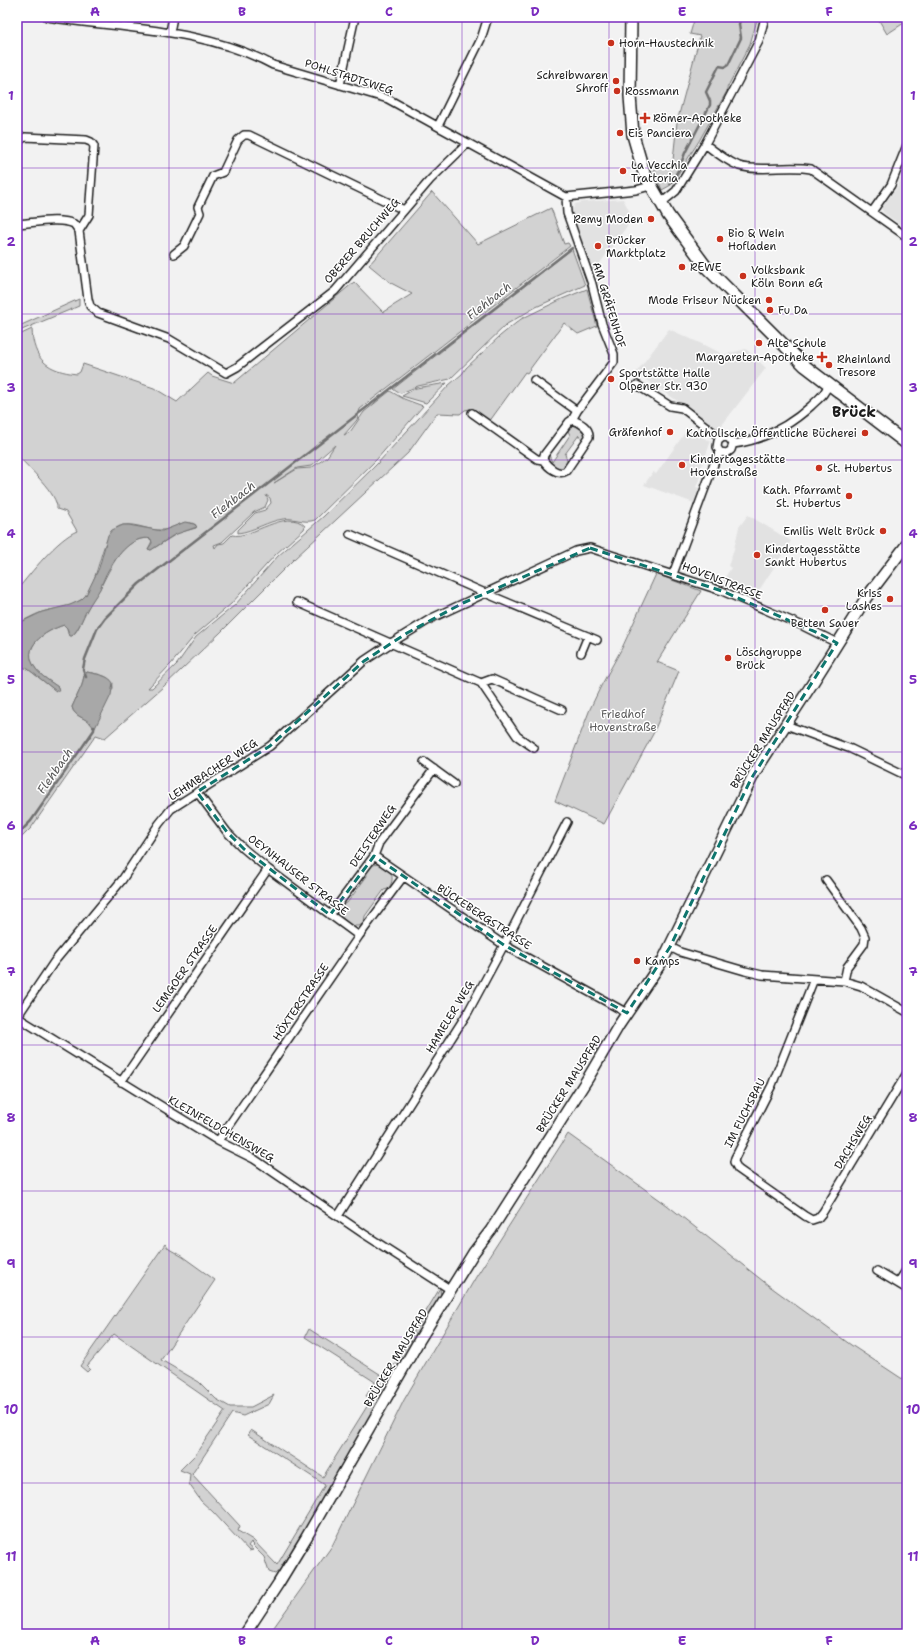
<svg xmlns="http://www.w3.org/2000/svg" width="924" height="1651" font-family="'Shantell Sans',sans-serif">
  <rect width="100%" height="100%" fill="#f2f2f2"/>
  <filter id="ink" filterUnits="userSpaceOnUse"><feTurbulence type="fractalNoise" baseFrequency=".025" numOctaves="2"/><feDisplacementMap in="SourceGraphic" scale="8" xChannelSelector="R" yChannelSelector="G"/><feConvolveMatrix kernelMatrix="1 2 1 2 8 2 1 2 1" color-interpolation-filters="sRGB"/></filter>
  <g filter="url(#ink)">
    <!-- built -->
    <path fill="#e2e2e2" d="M907,162v65l-2,1 -21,-15 -2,-3v-3l16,-21z
      M623,199l10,19 -41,56 -21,-61 2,-5 2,-4 7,-2z
      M669,329l46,21 8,5 23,-6 20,19 -47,61 -83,-56z
      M689,427l18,13 1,-1 3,2 -13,35 2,1 -4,10 3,1 -5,15 -50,-18 9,-13 3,2z
      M748,515l43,26 -37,57 -33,-15 10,-15 -3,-2 6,-17 5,-22z"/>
    <!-- green -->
    <path fill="#d2d2d2" stroke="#777" fill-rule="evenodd" d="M695,17h63l-8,27 -23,44v3l-28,50 -28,44 -9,5 -8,-20 13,-7 1,1 5,-4 4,-38 23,-86 -10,-2z
      M877,17h30v4l-20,13z
      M432,192l46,52 73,-36 13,36 4,-1 2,3 -210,163 -3,11 -13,15 6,-3 14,-20 26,-21 14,8 19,7 -46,53 -62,61c-11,4 -21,-3 -32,-1 -15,2 -29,12 -45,14v-3l17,-17 10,-3 6,-7 -1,-5 -4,-3 2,5 -3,7 -11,5 -32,30 -8,3 1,3 3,-4 6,-1 8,-8c18,5 55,-28 73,-9l-1,3 -28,25 -45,50 -36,31 -24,29 -23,24h4l25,-24 19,-27 39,-32 43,-49 46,-40 53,-52 72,-79 13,-11 4,-6 34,-32 21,-17 41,-20 25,-10 10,37 -19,8 -14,-11 -37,50 -2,-1 -36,50 -19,-13 -5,1 -5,4 -23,-1 -29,40 -114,106 -74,74 -57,54 -58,51 -9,-3 -65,93 -14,14v-177l11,4 28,22 2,-4c-7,-5 -17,-11 -22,-18 -17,-22 9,-38 28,-44l3,3 1,6 4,2c8,-7 10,-18 15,-27 4,-7 9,-14 13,-21 11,-20 22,-50 49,-50l3,3 -4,8 3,1 27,-17 18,-5v-3c-12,-8 -22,5 -34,5 -13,1 -25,-7 -39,-5 -25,5 -21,57 -41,74 -11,9 -28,9 -40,13 -9,3 -17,8 -25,12v-34c14,-17 40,-51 60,-59l-11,-19 -9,-3c2,-14 -30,-43 -40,-54v-119l15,-7c1,31 16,42 45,45l3,-2 3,-8 71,24 23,14 31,-29 4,3 22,7 120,-101 29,30 29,-18 -21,-11 -22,-18zM335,445l-8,12 -16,11 -14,1 -23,14 23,-15 14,-2zM87,672c10,2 26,3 26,16l-19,41c-3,-12 -20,-10 -22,-22l10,-22 2,-9z
      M572,249l13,36 -49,22 -29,17 -57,55 -32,7 -17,7 -4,-1 -4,-3z
      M79,299v7l-62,26v-5z
      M447,383l-21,20 -24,-7 14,-8z
      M572,424h3c7,5 13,8 8,17l-4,-6 -14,19 3,10 -7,5h-4l-8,-6 -1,-7 1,-1 3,7 18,-27 -3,-6z
      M656,574l45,17 -44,71 22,9 -26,63 -49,90 -49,-23 35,-92 11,-23 21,-38z
      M379,864c13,3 17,15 9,25l-4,1 -19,26 -1,7 -5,3h-7c-8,-6 -16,-12 -9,-22l4,-1 20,-27 -1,-5 7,-6z
      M568,1134l99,71 101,80 83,60 56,37v252h-638l63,-88 72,-146 72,-123z
      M165,1244l4,5 14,8 32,23 -54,80 38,22 17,17 14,8h21l23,-12 -5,9 -26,12 -11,-3 -40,61 48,52 -2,5 15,9 24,25 48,-80 -77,-50 3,-5 72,47 48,-77 -5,-4 9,-14 -70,-45 4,-8 77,49 54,-90 1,8c-56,90 -105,183 -160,273l-6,5 -6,-2 -5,-15 -11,-11 1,-1 -3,-3 -3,4 5,4 -4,1 -36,-39 -12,-11 -12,-17 1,-10 -10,-4 15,-15 30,-44 -111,-77 -27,32 3,3 -3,3 -7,-6z"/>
    <!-- water -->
    <path fill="#a8a8a8" stroke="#707070" d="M185,522l9,2 3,3 -23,8 -23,15 -3,-1 4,-6 -1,-4c-18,-5 -34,17 -42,30 -4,6 -6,13 -9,20 -4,7 -9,13 -13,21 -5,9 -8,19 -15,26h-2l-3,-8 -3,-3c-19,6 -45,22 -28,44 5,7 15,13 22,18l1,4h-3l-28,-22 -11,-4v-41l25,-12 28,-7 11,-5 5,-5 13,-27 9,-33 4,-5 11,-5h6l33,6z
      M87,672c8,2 22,3 26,11l-2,12 -17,35c-3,-13 -20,-11 -22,-23l10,-22 2,-9z"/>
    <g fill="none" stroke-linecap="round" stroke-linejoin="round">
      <!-- stream -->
      <path stroke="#707070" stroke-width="2.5" d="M670,184l9,-15 6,-16 25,-48v-4l-4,-9 13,-26 6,1 3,-2 13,-27 -2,-14 2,-7
        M86,677l-3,-8 2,-10 12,-30 8,-11 34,-34 433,-336
        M17,835l14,-14 63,-91v-3"/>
      <defs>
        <path id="minor" d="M47,17c76,12 157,11 226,48l115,34 178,98 70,-7 14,-4
          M170,32l3,-15
          M340,85l15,-68
          M438,126l43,-87 7,-22
          M705,144c10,8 22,17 34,22 19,6 50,-1 72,3l96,68
          M17,145l3,-5 5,-3 61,3 5,2 3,4 -5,69 -10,16
          M566,197l1,16 25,71 10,40 12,30v8l-37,49 -5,9 -3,2 -25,33 -1,5c5,7 15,16 23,11l23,-34c1,-9 -9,-15 -17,-17
          M660,204l16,-13 29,-47 54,-103 6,-24
          M872,212l19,-27 16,-40
          M17,224c15,-1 44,-7 57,0l5,7 9,68 2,7 8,7 71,26 57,34 11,-6 98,-76 95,-111 38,-37
          M174,254l10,-8 16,-33 -2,-6 15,-31 10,-4 15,-32 6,-5h5l155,75
          M534,380l43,31
          M637,385l33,21 12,2 39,30
          M472,413l65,46 6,1
          M733,444l-2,6 -4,3 -7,-1 -3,-5 1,-6 5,-4 6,1 4,6c31,-4 55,-17 78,-38 7,-7 15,-12 17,-22
          M350,534l135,59 112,47
          M673,574l41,-110 6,-12
          M297,602l184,81 36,53 17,12
          M581,653l7,-17
          M481,683l11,-4 70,31
          M786,725l65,24 56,27
          M424,762l30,22
          M197,792l30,40 17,17 24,20 91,67
          M374,856l130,89 123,68
          M826,880l35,48 4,9 -1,7 -17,23 -3,14
          M330,915l44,-59 5,-13 55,-74
          M670,947l10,5 65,19 17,4 82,6 17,5 46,26
          M814,979l-42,106 -37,73 -1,4 4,7 67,47 7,4 6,-2 5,-6 84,-139
          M17,1017l37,-55 68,-82 37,-56 12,-15 99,-63 94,-85 27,-18 41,-25 144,-67 14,-3 132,43 81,35 34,17
          M17,1017l201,124 36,18 110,75 87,56
          M121,1082l147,-213
          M218,1141l141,-205 44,-59
          M338,1216l130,-204 36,-67 63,-123
          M877,1271l30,18
          M898,1283l9,-14"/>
        <path id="secondary" d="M245,1634l33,-50 28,-46 114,-199 54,-87 17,-22 97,-152 31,-53 44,-65 92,-188 57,-88 54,-86 41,-54"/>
        <path id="primary" d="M631,17l-1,79 3,39 11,38 24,42 39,53 98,98 102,78"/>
      </defs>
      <!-- minor casing -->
      <use href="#minor" stroke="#1c1c1c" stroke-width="10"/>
      <!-- secondary casing -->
      <use href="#secondary" stroke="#1c1c1c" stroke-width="13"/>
      <!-- primary casing -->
      <use href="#primary" stroke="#1c1c1c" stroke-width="14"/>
      <!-- minor -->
      <use href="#minor" stroke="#fff" stroke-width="7"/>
      <!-- secondary -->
      <use href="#secondary" stroke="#fff" stroke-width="10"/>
      <!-- primary -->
      <use href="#primary" stroke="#fff" stroke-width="11"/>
    </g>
  </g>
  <!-- marked area -->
  <path fill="none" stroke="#0f766e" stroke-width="3" stroke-dasharray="8 5" stroke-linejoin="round" d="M590,548l132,43 98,43 17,9 -86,136 -81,168 -43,66 -123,-68 -130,-89 -44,59 -86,-66 -17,-17 -30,-40 73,-46 94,-85 43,-28 56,-30z"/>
  <!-- grid -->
  <path fill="none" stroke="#7b2cbf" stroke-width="1" stroke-opacity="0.55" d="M169,17v1617M315,17v1617M462,17v1617M609,17v1617M755,17v1617M17,168h890M17,314h890M17,460h890M17,606h890M17,752h890M17,899h890M17,1045h890M17,1191h890M17,1337h890M17,1483h890"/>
  <!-- markers -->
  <g fill="#c8321e" stroke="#fff" stroke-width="1.5">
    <circle cx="611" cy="43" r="4"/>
    <circle cx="616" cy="81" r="4"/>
    <circle cx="617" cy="91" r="4"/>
    <path d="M643 112h4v4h4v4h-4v4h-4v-4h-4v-4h4z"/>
    <circle cx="620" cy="133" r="4"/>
    <circle cx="623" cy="171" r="4"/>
    <circle cx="651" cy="219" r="4"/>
    <circle cx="720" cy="239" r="4"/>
    <circle cx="598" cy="246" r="4"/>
    <circle cx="682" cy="267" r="4"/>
    <circle cx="743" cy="276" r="4"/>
    <circle cx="769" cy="300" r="4"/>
    <circle cx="770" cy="310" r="4"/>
    <circle cx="759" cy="343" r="4"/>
    <path d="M820 351h4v4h4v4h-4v4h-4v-4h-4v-4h4z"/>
    <circle cx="829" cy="365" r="4"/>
    <circle cx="611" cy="379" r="4"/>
    <circle cx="670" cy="432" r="4"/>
    <circle cx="865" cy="433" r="4"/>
    <circle cx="682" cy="465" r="4"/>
    <circle cx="819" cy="468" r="4"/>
    <circle cx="849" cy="496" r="4"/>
    <circle cx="883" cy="531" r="4"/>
    <circle cx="757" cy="555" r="4"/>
    <circle cx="890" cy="599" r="4"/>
    <circle cx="825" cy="610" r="4"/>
    <circle cx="728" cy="658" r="4"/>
    <circle cx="637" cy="961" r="4"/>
  </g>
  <g text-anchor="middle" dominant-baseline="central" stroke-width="3" stroke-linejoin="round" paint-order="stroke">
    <!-- poi labels -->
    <g font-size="11" fill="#1c1c1c" stroke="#fff" text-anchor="start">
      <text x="619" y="43">Horn-Haustechnik</text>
      <text x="608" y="75" text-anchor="end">Schreibwaren<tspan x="608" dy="13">Shroff</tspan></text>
      <text x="625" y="91">Rossmann</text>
      <text x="653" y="118">Römer-Apotheke</text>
      <text x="628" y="133">Eis Panciera</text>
      <text x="631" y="165">La Vecchia<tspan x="631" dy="13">Trattoria</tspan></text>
      <text x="643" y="219" text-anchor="end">Remy Moden</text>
      <text x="728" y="233">Bio &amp; Wein<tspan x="728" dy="13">Hofladen</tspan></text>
      <text x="606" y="240">Brücker<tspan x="606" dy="13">Marktplatz</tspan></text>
      <text x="690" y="267">REWE</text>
      <text x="751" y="270">Volksbank<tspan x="751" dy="13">Köln Bonn eG</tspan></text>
      <text x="761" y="300" text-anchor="end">Mode Friseur Nücken</text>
      <text x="778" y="310">Fu Da</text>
      <text x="767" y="343">Alte Schule</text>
      <text x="814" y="357" text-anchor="end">Margareten-Apotheke</text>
      <text x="837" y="359">Rheinland<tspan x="837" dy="13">Tresore</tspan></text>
      <text x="619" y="373">Sportstätte Halle<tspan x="619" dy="13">Olpener Str. 930</tspan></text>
      <text x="662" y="432" text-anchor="end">Gräfenhof</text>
      <text x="857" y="433" text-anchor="end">Katholische Öffentliche Bücherei</text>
      <text x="690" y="459">Kindertagesstätte<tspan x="690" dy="13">Hovenstraße</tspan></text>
      <text x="827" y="468">St. Hubertus</text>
      <text x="841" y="490" text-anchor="end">Kath. Pfarramt<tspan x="841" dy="13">St. Hubertus</tspan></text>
      <text x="875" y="531" text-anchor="end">Emilis Welt Brück</text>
      <text x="765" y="549">Kindertagesstätte<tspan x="765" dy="13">Sankt Hubertus</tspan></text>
      <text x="882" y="593" text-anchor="end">Kriss<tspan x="882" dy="13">Lashes</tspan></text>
      <text x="825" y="623" text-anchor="middle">Betten Sauer</text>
      <text x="736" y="652">Löschgruppe<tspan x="736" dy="13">Brück</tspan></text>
      <text x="645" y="961">Kamps</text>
    </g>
    <!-- street labels -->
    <g font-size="11" fill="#1c1c1c" stroke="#fff">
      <text transform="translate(349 77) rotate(18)">POHLSTADTSWEG</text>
      <text transform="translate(362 241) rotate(-49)">OBERER BRUCHWEG</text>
      <text transform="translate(609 305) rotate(73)">AM GRÄFENHOF</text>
      <text transform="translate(722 581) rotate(21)">HOVENSTRASSE</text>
      <text transform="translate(763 740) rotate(-58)">BRÜCKER MAUSPFAD</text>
      <text transform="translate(213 770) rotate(-33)">LEHMBACHER WEG</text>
      <text transform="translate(373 836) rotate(-56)">DEISTERWEG</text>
      <text transform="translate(298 875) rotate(38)">OEYNHAUSER STRASSE</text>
      <text transform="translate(484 917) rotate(33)">BÜCKEBERGSTRASSE</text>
      <text transform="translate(185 969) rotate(-55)">LEMGOER STRASSE</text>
      <text transform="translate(301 1002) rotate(-56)">HÖXTERSTRASSE</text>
      <text transform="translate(450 1017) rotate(-59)">HAMELER WEG</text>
      <text transform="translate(569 1084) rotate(-58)">BRÜCKER MAUSPFAD</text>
      <text transform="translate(745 1113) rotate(-63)">IM FUCHSBAU</text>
      <text transform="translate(221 1129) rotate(30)">KLEINFELDCHENSWEG</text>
      <text transform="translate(853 1142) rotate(-59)">DACHSWEG</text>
      <text transform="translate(396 1358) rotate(-59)">BRÜCKER MAUSPFAD</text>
    </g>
    <!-- park labels -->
    <g font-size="11" fill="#5c5c5c" stroke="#fff">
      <text x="623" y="714">Friedhof<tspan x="623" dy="13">Hovenstraße</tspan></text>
    </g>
    <!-- water labels -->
    <g font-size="12" font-style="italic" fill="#5b5b5b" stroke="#fff">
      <text transform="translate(489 301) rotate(-38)">Flehbach</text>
      <text transform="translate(233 500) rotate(-38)">Flehbach</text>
      <text transform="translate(55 771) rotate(-55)">Flehbach</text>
    </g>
    <!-- district labels -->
    <g font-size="15" font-weight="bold" fill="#1c1c1c" stroke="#fff">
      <text x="854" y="412">Brück</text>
    </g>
  </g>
  <!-- margin -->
  <rect width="924" height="1651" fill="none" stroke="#fff" stroke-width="44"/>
  <rect x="22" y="22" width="880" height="1607" fill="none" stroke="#7b2cbf" stroke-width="1.5"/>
  <g font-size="13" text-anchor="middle" font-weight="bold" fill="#7b2cbf">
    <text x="95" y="16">A</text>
    <text x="242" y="16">B</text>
    <text x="389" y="16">C</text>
    <text x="535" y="16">D</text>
    <text x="682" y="16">E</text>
    <text x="829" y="16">F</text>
    <text x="11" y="100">1</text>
    <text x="913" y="100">1</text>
    <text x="11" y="246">2</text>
    <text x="913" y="246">2</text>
    <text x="11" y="392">3</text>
    <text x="913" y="392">3</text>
    <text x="11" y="538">4</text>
    <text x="913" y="538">4</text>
    <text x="11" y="684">5</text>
    <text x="913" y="684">5</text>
    <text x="11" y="830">6</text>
    <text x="913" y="830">6</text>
    <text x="11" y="976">7</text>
    <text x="913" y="976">7</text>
    <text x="11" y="1122">8</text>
    <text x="913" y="1122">8</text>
    <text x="11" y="1268">9</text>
    <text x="913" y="1268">9</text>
    <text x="11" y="1414">10</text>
    <text x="913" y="1414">10</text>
    <text x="11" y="1561">11</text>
    <text x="913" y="1561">11</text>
    <text x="95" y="1645">A</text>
    <text x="242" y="1645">B</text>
    <text x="389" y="1645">C</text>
    <text x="535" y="1645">D</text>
    <text x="682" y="1645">E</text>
    <text x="829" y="1645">F</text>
  </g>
</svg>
